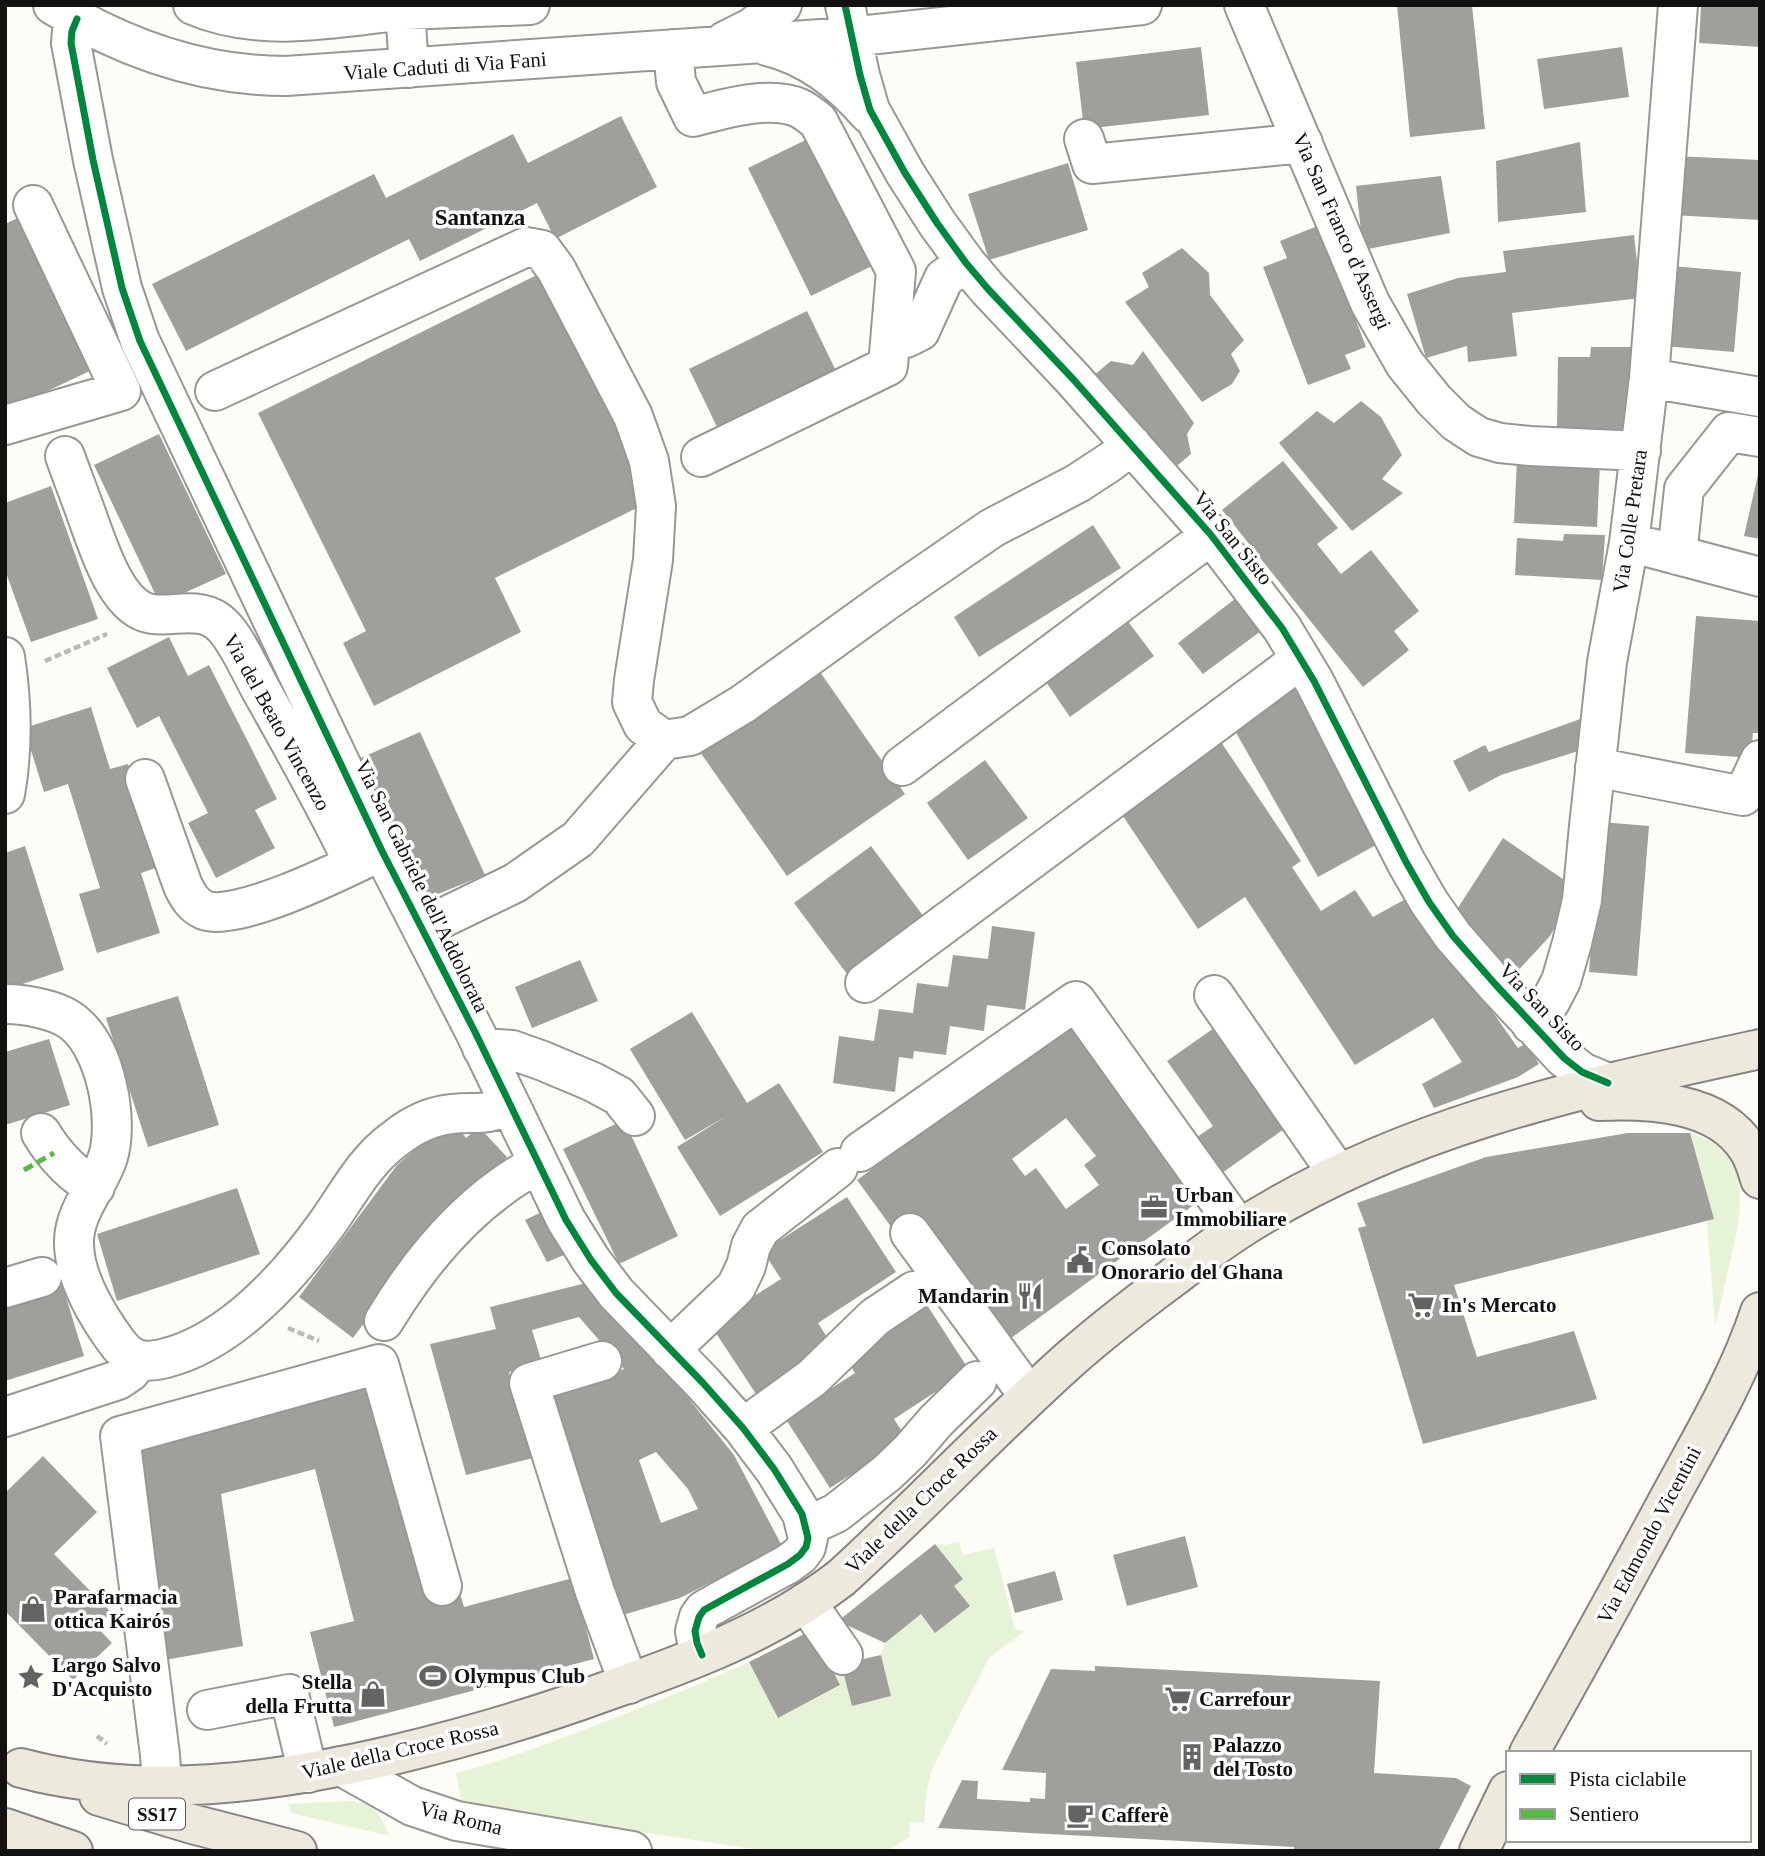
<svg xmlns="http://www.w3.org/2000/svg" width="1765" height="1856" font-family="Georgia,serif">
  <rect width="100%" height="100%" fill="#fdfcf7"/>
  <!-- green -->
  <path fill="#e7f3d7" d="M1690,1133c10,4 21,7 29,15 34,30 18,82 10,119 -5,20 -9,40 -14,59l-8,-105z
    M959,1542l4,13 31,-7 21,81 10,2 -36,27 -58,113 -5,25 -2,27 -14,-1 -1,15 -21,14h-121l-231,-35 -72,-3 -8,-40c51,-13 99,-32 148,-51 49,-19 97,-38 145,-60l29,56 62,-32 -9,-19 10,-3 11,42 39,-10 -10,-41 4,-12 36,-29 14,19 19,-47 8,-7 -27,-35 11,1z
    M350,1801c26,1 29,14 40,35l-99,-23 -3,-9z"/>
  <!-- building -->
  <path fill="#a19f9c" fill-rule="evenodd" d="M1397,5h75l13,124 -75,8z
    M1701,5h59v42l-61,-4z
    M1201,47l8,68 -125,14 -8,-67z
    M1622,47l7,50 -85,12 -7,-50z
    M621,116l36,71 -102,52 -18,-36 -117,58 -11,-22 -223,112 -34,-67 222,-110 12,24 127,-64 15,29z
    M818,134l62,128 -69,34 -63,-128z
    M1580,142l6,70 -88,10 -2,-61z
    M1675,156l85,4v60l-88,-5z
    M1068,163l20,67 -99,30 -21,-66z
    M1441,176l9,57 -87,17 -7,-64z
    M20,217l72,153 -87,41v-187z
    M1320,225l46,122 -21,8 6,14 -43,16 -45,-118 24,-9 -7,-17z
    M1634,235l7,63 -129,15 5,43 -49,6 -1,-16 -41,12 -19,-64 51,-16 48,-6 -3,-21z
    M1182,248l27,25 1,22 34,45 -13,14 9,17 -8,13 -30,18 -77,-100 24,-15 -7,-14z
    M1671,266l70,6 -7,80 -70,-6z
    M543,272l112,227 -160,79 26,54 -147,74 -31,-63 23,-12 -108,-218z
    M807,311l31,64 -118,58 -31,-64z
    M1591,347h45l-2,83 -77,-1 1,-72h32z
    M1143,351l51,72 -7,11 4,20 -25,21 -73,-99 18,-15 22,4z
    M1361,401l20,16 21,38 -20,24 21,14 -51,38 -73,-88 38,-32 17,12z
    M159,434l67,140 -66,30 -66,-139z
    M1517,460l83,3 -3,64 -83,-4z
    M1283,461l55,67 -21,16 24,30 30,-24 48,61 -25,20 15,19 -46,37 -141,-177z
    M1759,470l1,1v68l-16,-3z
    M51,486l47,133 -67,23 -26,-72v-67z
    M1093,525l28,43 -142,89 -25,-40z
    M1564,534l41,1 -3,45 -87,-5 2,-37 46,3z
    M1240,595l25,33 -62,46 -25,-31z
    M1696,616l64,5v112h-7l-2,25 -66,-5z
    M1127,620l27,36 -84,61 -26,-38z
    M169,637l19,39 21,-11 68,134 -22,11 20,38 -59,30 -28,-55 20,-10 -49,-97 -22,12 -30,-60z
    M818,669l87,125 -118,82 -87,-124z
    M1301,682l84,158 -67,37 -84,-148z
    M91,707l19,62 18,-5 33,102 -20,7 19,60 -63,20 -18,-59 21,-6 -32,-104 -24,8 -20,-64z
    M1583,718l2,31 -84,26 -32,17 -16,-31 32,-16 4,7z
    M420,732l65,143 -62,25 -67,-140z
    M1221,742l80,119 -9,6 29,44 34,-21 18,27 38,-21 107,152 8,-5 13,21 -21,13 -84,31 -12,-24 40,-22 -29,-44 -78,47 -110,-168 -47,32 -79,-119z
    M985,760l43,58 -60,42 -41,-57z
    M1601,822l48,4 -12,150 -48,-4z
    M1503,838l73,50 -26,48 -36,39 -62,-58z
    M25,846l39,124 -59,20v-137z
    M871,846l53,71 -77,57 -53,-71z
    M992,926l43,6 -10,78 -38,-5 -3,26 -34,-5 -4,29 -32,-4 -1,8 -14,-2 -4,35 -62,-9 6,-47 35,5 5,-32 34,4 4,-30 31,4 5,-32 35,4z
    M580,960l18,41 -66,27 -17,-41z
    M178,996l41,129 -71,22 -42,-129z
    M692,1012l55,91 32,-20 44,69 -103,64 -43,-69 48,-30 -40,23 -55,-91z
    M1077,1020l129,176 -199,145 -107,-102 -43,-59zM1066,1118l30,38 -12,9 15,20 -33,24 -30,-41 -11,8 -13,-17z
    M1214,1028l70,101 -69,49 -25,-36 23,-16 -46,-65z
    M49,1039l21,66 -65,20v-73z
    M451,1119l15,19 13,-11 28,30 -61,56 -93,125 -54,-41 98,-132z
    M624,1120l54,116 -59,28 -56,-115z
    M1628,1133h62l24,86 -260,66 23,72 97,-26 23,68 -174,45 -65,-216 8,-2 -9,-23 129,-46z
    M237,1188l23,66 -143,47 -20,-67z
    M847,1197l49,75 -78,51 14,22 -76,49 -46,-70 71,-45 -18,-28z
    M548,1209l21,44 -22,9 -22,-42z
    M590,1282l66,76 78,97 48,91 -102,52 -64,19 -71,-222 79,-26 -45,-52 -47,13 10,33 -33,9 24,86 -67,17 -36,-131 66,-15 -6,-22zM656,1452l32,37 10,20 -37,14 -22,-63z
    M62,1284l22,72 -79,25v-79z
    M927,1305l42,65 -75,49 13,20 -77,49 -45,-70 70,-45 -9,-15z
    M371,1381l60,219 29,-7 4,14 109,-29 21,81 -260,68 -24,-95 44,-11 -39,-152 -94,25 22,152 -78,14 -28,-216z
    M43,1456l54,56 -43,42 57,58 -14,15 15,16 -39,37 -68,-69v-118z
    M1185,1536l13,51 -71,19 -14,-51z
    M935,1544l28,35 -9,7 16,20 -35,27 -14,-19 -36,29 -47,-22z
    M1055,1571l8,29 -48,13 -8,-29z
    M812,1630l28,55 -62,33 -29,-56z
    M881,1655l10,41 -39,10 -11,-42z
    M1095,1666l285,15 -6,92 82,5 15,8 -33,65h-144v-4l-356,-19 24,-48 16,1 -1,18 53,3v-4l15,1 1,-26 -44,-3 49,-101 44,2z"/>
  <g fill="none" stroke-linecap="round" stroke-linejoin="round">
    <defs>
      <path id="minor" d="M53,5c72,44 148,71 233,71l564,-39 292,-32
        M193,5c67,29 142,13 212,5
        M845,5l15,70 10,35 35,63 32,50 29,40 22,26 85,90 138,156 71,93 32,53 92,181 23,40 24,34 42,48 69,74 18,14 26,11
        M1244,5l126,298 35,61 29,36 22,22 12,8 11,7 21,6 30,3 111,5
        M77,19l-5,12 -1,12 22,117 29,128 18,53 242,510 93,181 91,188 25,40 25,33 87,90 40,45 31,41 28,45 6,24 -2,9 -6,8 -12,9 -66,36 -18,10 -5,7 -4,14 2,12 5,12
        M725,41l26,-13 31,-23
        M767,46c42,10 74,36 102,68
        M673,49l3,33 17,35c30,-8 77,-22 106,-9 7,3 13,9 19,13l78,150 -8,95 -187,91
        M409,68l-4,-58 125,-5
        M1084,139l8,25 211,-21
        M891,336l15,2 14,-7 24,-53 22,-15
        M1649,378l111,19
        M215,391l311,-144 16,3 14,19 77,147 16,45 7,45 -3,54 -19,120 -2,22 11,23 21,15 26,-4 53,-32 143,-103 106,-73 86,-45 32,-21 22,-17
        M5,425l116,-34 -88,-186
        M65,456c7,20 15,40 22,60 11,29 29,93 65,98 25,3 51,-9 71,12 14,14 28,46 38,64 32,57 65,115 93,174
        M1651,548l109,29
        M1677,555l7,-66 45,-57 31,5
        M5,657c7,45 8,92 0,137
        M902,766l309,-231
        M1595,767l148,29 17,-36
        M145,779l38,107c5,10 10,19 21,24 32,13 140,-41 173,-57
        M422,928l93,-45 63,-44 86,-99
        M865,983l436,-324
        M1214,995l124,179
        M5,1004c20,0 55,6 70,20 31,26 44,96 33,133 -9,28 -33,53 -34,83 -1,34 20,70 39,97 15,22 26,28 53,21 65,-17 122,-80 160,-133 21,-29 39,-65 69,-86 16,-13 36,-23 57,-25 24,-3 33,3 56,-9
        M1531,1024l19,-22 11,-21 11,-38 10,-43 7,-74 18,-164 22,-119 20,-165 29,-373
        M482,1048l30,2 31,11 50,21 26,14 16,20
        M41,1133c14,23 30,41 54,54
        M860,1152l216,-151 163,228
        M910,1233l119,163
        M5,1288l37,-11
        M384,1321c38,-63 87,-122 154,-157
        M670,1350l66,-63 10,-21 5,-20 9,-17 78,-61
        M602,1361l-73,22 66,209 34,92
        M5,1417l113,-37 12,-8 9,-11
        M743,1428l69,-50 63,-61 39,-26
        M806,1527l30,-14 51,-40 23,-22 26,-30 41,-40
        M806,1602l37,53
        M207,1710l82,-16 19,79
        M341,1766l71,40 45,15 175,30
        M162,1786l-2,-31 -40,-319 259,-72 63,222"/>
      <path id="major" d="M1599,1101c50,-2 119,0 149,48 6,9 9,20 12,30
        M1529,1753c48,-86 96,-172 142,-258 32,-59 68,-119 89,-183
        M21,1768c124,33 253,15 376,-14 70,-17 139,-37 207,-62 83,-29 167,-60 237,-114 78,-71 150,-148 228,-218 33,-29 68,-56 103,-82 21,-16 43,-33 66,-48 160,-103 339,-141 522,-181
        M99,1796l93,28 105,27
        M5,1828l68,23
        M1479,1851l29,-60"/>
    </defs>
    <!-- minor casing -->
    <use href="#minor" stroke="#979795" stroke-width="42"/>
    <!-- major casing -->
    <use href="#major" stroke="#858482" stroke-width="42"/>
    <!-- path -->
    <path stroke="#b9b9b8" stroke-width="4.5" stroke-dasharray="7 3.5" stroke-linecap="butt" d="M45,661l62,-27
      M288,1328l31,13
      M97,1736l10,8
      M1317,1851v-2"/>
    <!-- minor -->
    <use href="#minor" stroke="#fffffe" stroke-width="38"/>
    <!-- major -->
    <use href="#major" stroke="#ede9dc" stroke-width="38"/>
    <!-- quiet -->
    <path stroke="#58b947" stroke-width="5" stroke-dasharray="10 5" stroke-linecap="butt" d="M24,1170l30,-17"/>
    <defs>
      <path id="cycleway" d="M845,5l15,70 10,35 35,63 32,50 29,40 22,26 85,90 138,156 71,93 32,53 92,181 23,40 24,34 42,48 69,74 18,14 26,11
        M77,19l-5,12 -1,12 22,117 29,128 18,53 242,510 93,181 91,188 25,40 25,33 87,90 40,45 31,41 28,45 6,24 -2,9 -6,8 -12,9 -66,36 -18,10 -5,7 -4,14 2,12 5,12"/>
    </defs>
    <!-- cycleway casing -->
    <use href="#cycleway" stroke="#fff" stroke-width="11"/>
    <!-- cycleway -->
    <use href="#cycleway" stroke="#00873e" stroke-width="7"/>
  </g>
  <!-- icons -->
  <defs>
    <symbol id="office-bare" viewBox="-9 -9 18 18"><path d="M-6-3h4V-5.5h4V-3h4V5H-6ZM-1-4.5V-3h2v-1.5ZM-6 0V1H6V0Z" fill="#646362" stroke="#fff" stroke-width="2.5" paint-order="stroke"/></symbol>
    <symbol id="civic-bare" viewBox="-9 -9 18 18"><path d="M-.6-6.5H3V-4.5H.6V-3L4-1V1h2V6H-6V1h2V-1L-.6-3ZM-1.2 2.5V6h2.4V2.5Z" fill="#646362" stroke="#fff" stroke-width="2.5" paint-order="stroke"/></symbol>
    <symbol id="restaurant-bare" viewBox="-9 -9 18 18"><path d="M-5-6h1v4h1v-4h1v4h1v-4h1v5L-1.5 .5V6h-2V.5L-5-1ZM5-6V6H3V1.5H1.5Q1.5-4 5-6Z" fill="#646362" stroke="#fff" stroke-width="2.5" paint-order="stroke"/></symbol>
    <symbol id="supermarket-bare" viewBox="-9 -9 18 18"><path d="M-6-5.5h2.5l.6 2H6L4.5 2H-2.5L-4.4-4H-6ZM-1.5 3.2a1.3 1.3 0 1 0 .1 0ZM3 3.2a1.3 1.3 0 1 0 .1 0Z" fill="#646362" stroke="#fff" stroke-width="2.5" paint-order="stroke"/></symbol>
    <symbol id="shop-bare" viewBox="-9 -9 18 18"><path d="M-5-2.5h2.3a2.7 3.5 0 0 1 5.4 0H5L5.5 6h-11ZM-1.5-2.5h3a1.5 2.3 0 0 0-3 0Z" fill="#646362" stroke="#fff" stroke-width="2.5" paint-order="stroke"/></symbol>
    <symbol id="stadium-bare" viewBox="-9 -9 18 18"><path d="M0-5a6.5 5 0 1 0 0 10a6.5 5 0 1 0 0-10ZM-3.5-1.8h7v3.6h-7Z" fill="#646362" stroke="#fff" stroke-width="2.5" paint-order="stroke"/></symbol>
    <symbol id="sight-bare" viewBox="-9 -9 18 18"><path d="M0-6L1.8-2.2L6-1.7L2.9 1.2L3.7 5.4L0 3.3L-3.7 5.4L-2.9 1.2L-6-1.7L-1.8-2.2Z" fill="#646362" stroke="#fff" stroke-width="2.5" paint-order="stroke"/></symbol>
    <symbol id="building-bare" viewBox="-9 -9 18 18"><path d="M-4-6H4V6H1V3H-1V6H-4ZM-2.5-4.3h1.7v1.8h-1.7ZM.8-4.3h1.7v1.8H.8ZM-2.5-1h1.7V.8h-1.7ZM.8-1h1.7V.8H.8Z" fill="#646362" stroke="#fff" stroke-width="2.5" paint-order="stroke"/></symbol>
    <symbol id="cafe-bare" viewBox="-9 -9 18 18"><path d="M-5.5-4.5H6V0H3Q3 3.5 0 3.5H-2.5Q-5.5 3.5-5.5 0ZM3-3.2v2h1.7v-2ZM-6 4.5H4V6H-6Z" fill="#646362" stroke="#fff" stroke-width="2.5" paint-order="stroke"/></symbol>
  </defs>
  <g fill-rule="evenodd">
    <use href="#office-bare" x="1135" y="1188" width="38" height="38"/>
    <use href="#civic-bare" x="1061" y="1241" width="38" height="38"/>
    <use href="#restaurant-bare" x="1011" y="1277" width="38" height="38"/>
    <use href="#supermarket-bare" x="1402" y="1286" width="38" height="38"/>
    <use href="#shop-bare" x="14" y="1590" width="38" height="38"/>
    <use href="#stadium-bare" x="414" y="1657" width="38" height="38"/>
    <use href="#sight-bare" x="12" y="1658" width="38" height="38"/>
    <use href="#shop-bare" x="354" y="1675" width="38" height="38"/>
    <use href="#supermarket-bare" x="1159" y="1680" width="38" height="38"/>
    <use href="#building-bare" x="1173" y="1738" width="38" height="38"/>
    <use href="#cafe-bare" x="1061" y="1796" width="38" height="38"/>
  </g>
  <g text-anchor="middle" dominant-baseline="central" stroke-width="7" stroke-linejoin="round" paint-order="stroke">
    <!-- shield labels -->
    <rect fill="#fff" stroke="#585858" stroke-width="2" x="129" y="1798.5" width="56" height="31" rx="5"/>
    <g font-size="19" font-weight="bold" fill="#111">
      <text x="157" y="1814">SS17</text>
    </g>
    <!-- street labels -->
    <g font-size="21" fill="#111" stroke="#fff">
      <text transform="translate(445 66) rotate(-4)">Viale Caduti di Via Fani</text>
      <text transform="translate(1342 231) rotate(66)">Via San Franco d'Assergi</text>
      <text transform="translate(1630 521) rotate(-82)">Via Colle Pretara</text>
      <text transform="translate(1233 538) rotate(51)">Via San Sisto</text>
      <text transform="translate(277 722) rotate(61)">Via del Beato Vincenzo</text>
      <text transform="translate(422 886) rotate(64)">Via San Gabriele dell'Addolorata</text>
      <text transform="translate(1542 1007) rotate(46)">Via San Sisto</text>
      <text transform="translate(921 1500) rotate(-44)">Viale della Croce Rossa</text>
      <text transform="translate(1649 1535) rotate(-62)">Via Edmondo Vicentini</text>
      <text transform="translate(400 1750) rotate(-13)">Viale della Croce Rossa</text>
      <text transform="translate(461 1818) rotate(14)">Via Roma</text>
    </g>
    <!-- poi labels -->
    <g font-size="21" font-weight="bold" fill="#111" stroke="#fff" text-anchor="start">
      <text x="1175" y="1195">Urban<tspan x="1175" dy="24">Immobiliare</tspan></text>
      <text x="1101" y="1248">Consolato<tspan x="1101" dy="24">Onorario del Ghana</tspan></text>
      <text x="1009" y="1296" text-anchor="end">Mandarin</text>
      <text x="1442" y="1305">In's Mercato</text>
      <text x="54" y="1597">Parafarmacia<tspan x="54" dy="24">ottica Kairós</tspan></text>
      <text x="52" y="1665">Largo Salvo<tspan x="52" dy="24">D'Acquisto</tspan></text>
      <text x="454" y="1676">Olympus Club</text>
      <text x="352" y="1682" text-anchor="end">Stella<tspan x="352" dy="24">della Frutta</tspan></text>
      <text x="1199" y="1699">Carrefour</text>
      <text x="1213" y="1745">Palazzo<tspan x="1213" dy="24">del Tosto</tspan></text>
      <text x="1101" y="1815">Cafferè</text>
    </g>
    <!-- neighbourhood labels -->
    <g font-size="23" font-weight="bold" fill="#111" stroke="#fff">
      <text x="480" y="217">Santanza</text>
    </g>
  </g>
  <!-- border -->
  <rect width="1765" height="1856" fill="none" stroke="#111111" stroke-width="14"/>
  <!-- legend -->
  <rect x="1506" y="1751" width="245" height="91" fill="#ffffff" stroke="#a0a0a0" stroke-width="2"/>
  <rect x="1520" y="1774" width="35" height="10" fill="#00873e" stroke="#a0a0a0" stroke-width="2"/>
  <text x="1569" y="1786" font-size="21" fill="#111111">Pista ciclabile</text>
  <rect x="1520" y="1809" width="35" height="10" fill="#58b947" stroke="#a0a0a0" stroke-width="2"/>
  <text x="1569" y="1821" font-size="21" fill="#111111">Sentiero</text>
</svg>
